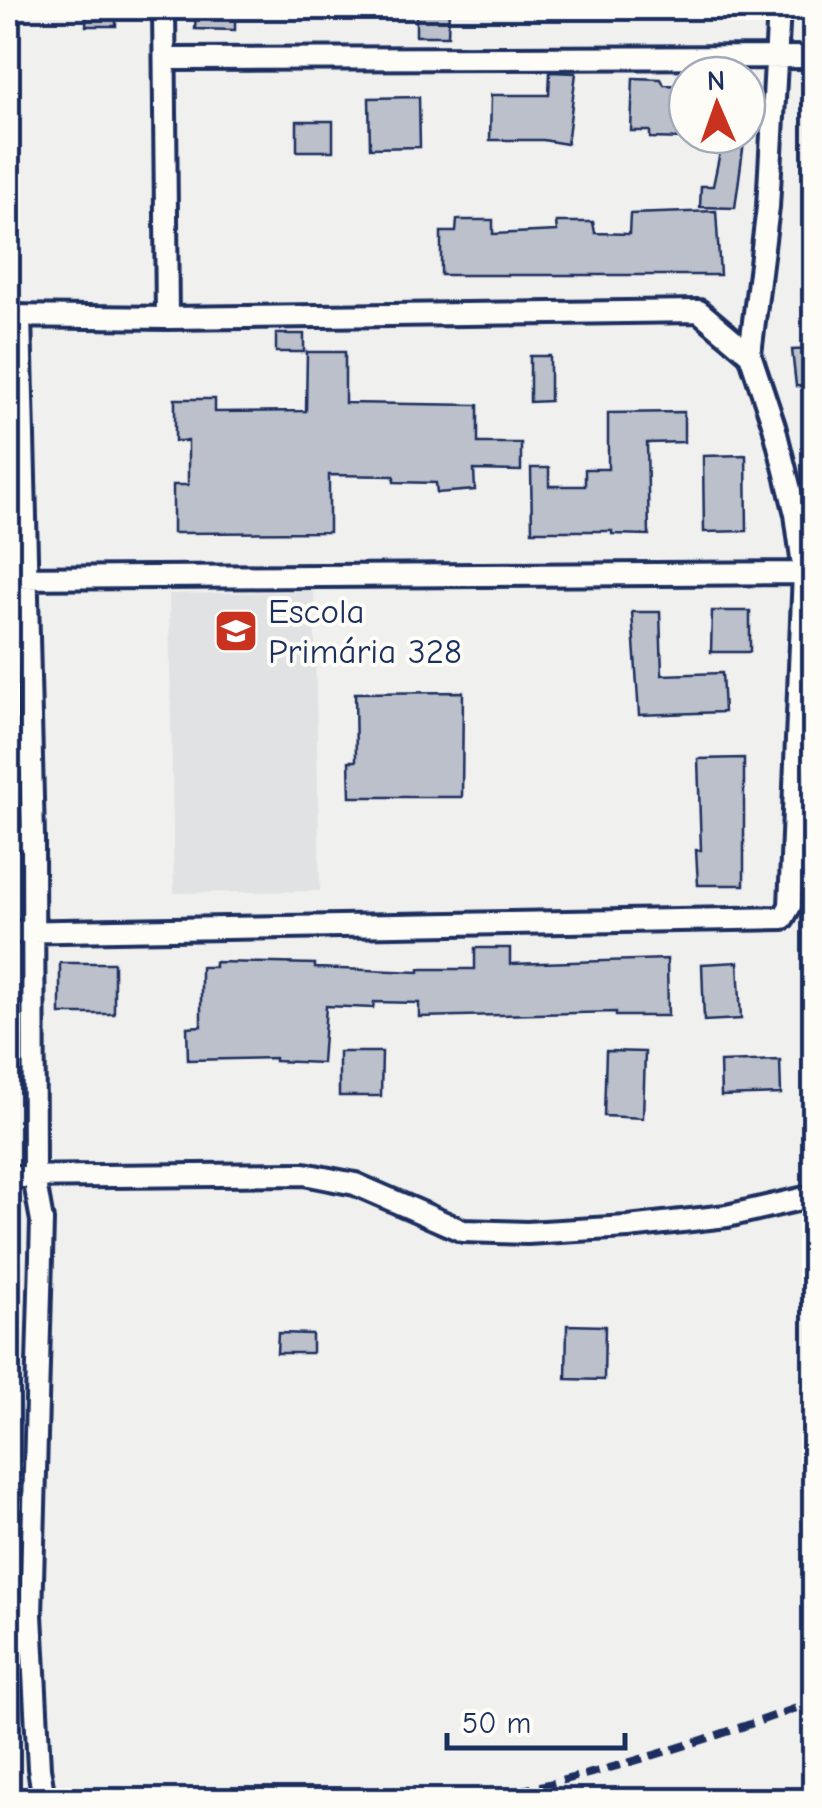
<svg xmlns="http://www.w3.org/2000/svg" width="822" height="1808" font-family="'Comic Neue',sans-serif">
  <rect width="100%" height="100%" fill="#f0f0ee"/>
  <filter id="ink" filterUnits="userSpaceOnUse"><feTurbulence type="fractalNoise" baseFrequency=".01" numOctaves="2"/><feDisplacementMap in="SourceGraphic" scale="20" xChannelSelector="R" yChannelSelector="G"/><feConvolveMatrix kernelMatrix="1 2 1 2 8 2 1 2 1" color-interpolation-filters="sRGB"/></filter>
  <g filter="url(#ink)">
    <!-- built -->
    <path fill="#e0e2e3" d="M314,591l6,300 -146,2 -5,-299z"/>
    <!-- building -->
    <path fill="#bbc0ca" stroke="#1b2f5e" stroke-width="2.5" d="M87,8h29v18h-30z
      M196,8h39v22l-40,-1z
      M416,8h33l-1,28h-32z
      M550,72l26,1 -9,71 -24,-4h-53l1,-45h58z
      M633,78l28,1 3,6 23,1v53l-37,-1v-7h-19z
      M419,97l1,50 -50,1 -1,-50z
      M297,121h36v30h-36z
      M723,138l21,4 -9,66 -35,-1 1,-21h12z
      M716,211l4,64h-279v-43h15l1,-12h36v14l64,-3 -1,-9h37l2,11 34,1 1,-20z
      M276,334h28v18h-28z
      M814,349v38l-18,-1 -4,-36z
      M307,352h38v51l133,2v38h43v28l-47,-1 1,20 -38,3 -1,-10 -42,-1v-6l-65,-1v57l-156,1v-48h15v-44h-13v-42h40v13l91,-1z
      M530,356h20v45l-20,1z
      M684,412v30l-37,1 2,92 -37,-1v-3h-80l-1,-63h18v18h36v-17h23v-56z
      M746,455l1,76 -43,1 -1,-76z
      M712,611h38v41h-39z
      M632,612h28l2,63 60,-2 2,39 -85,3z
      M463,692l-1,105h-112l-1,-36h7l-1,-68z
      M744,758v127h-46l-2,-35h5l-3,-91z
      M475,948h35v16l157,-5 1,57h-52v-4l-197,5v-14l-45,-1 -1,6 -47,-2 -4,57 -47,-2v-3l-87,2 -1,-33 14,-1v-59h14v-5l59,1 41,1v4l104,4v-3h56z
      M738,962l3,57 -37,2 -2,-57z
      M60,963h54v51h-54z
      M606,1051l39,1 -2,66 -39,-2z
      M339,1052h43l-1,44h-42z
      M780,1060l1,34 -60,2 -1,-34z
      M567,1325l38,1 -1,54 -38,-1z
      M278,1333l34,1v19h-35z"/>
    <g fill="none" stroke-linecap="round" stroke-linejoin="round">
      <defs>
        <path id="street" d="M164,8l3,310
          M165,59l649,-2
          M9,316l158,2 532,-7 51,43
          M20,316l13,522 1,339 8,44 -11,394 8,153 5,32
          M8,578l796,-5
          M8,838h25
          M8,932l775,-14 7,-12 14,-333 -8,-59 -22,-88 -24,-72 18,-147 11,-199
          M8,1177l296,-3 51,10 108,47 64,2 101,-6 99,-11 87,-20"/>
      </defs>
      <!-- street casing -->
      <use href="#street" stroke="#1b2f5e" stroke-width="28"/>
      <!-- street -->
      <use href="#street" stroke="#fdfcf7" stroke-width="20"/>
      <!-- rail -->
      <path stroke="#1b2f5e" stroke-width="8" stroke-dasharray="15 8" stroke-linecap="butt" d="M472,1800c117,-21 231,-59 342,-98"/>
    </g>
  </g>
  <!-- icons -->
  <defs>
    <symbol id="school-square" viewBox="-11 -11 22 22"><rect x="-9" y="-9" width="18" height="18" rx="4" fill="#c8321e" stroke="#fdfcf7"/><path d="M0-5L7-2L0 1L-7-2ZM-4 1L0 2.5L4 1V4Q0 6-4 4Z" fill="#fff"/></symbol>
  </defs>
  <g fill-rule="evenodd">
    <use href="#school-square" x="211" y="606" width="50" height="50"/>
  </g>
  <g text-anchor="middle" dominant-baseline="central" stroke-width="8" stroke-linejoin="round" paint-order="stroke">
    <!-- poi labels -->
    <g font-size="35" fill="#1b2f5e" stroke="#fdfcf7" text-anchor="start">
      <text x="268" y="611">Escola<tspan x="268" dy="40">Primária 328</tspan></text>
    </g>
  </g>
  <!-- margin -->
  <rect width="822" height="1808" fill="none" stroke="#fdfcf7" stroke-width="40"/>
  <rect x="20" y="20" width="782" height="1768" fill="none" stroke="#1b2f5e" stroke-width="4" filter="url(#ink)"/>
  <!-- north arrow -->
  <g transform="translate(717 105) rotate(358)"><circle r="48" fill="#fdfcf7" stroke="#a3aaba" stroke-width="2.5"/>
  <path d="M0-8L18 38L0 25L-18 38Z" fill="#c8321e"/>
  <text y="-15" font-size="28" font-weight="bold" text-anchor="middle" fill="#1b2f5e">N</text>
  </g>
  <!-- scale -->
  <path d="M447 1733v15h178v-15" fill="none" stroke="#1b2f5e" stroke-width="5"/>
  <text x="462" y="1733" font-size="30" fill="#1b2f5e" stroke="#fdfcf7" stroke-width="8" paint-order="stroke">50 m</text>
</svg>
